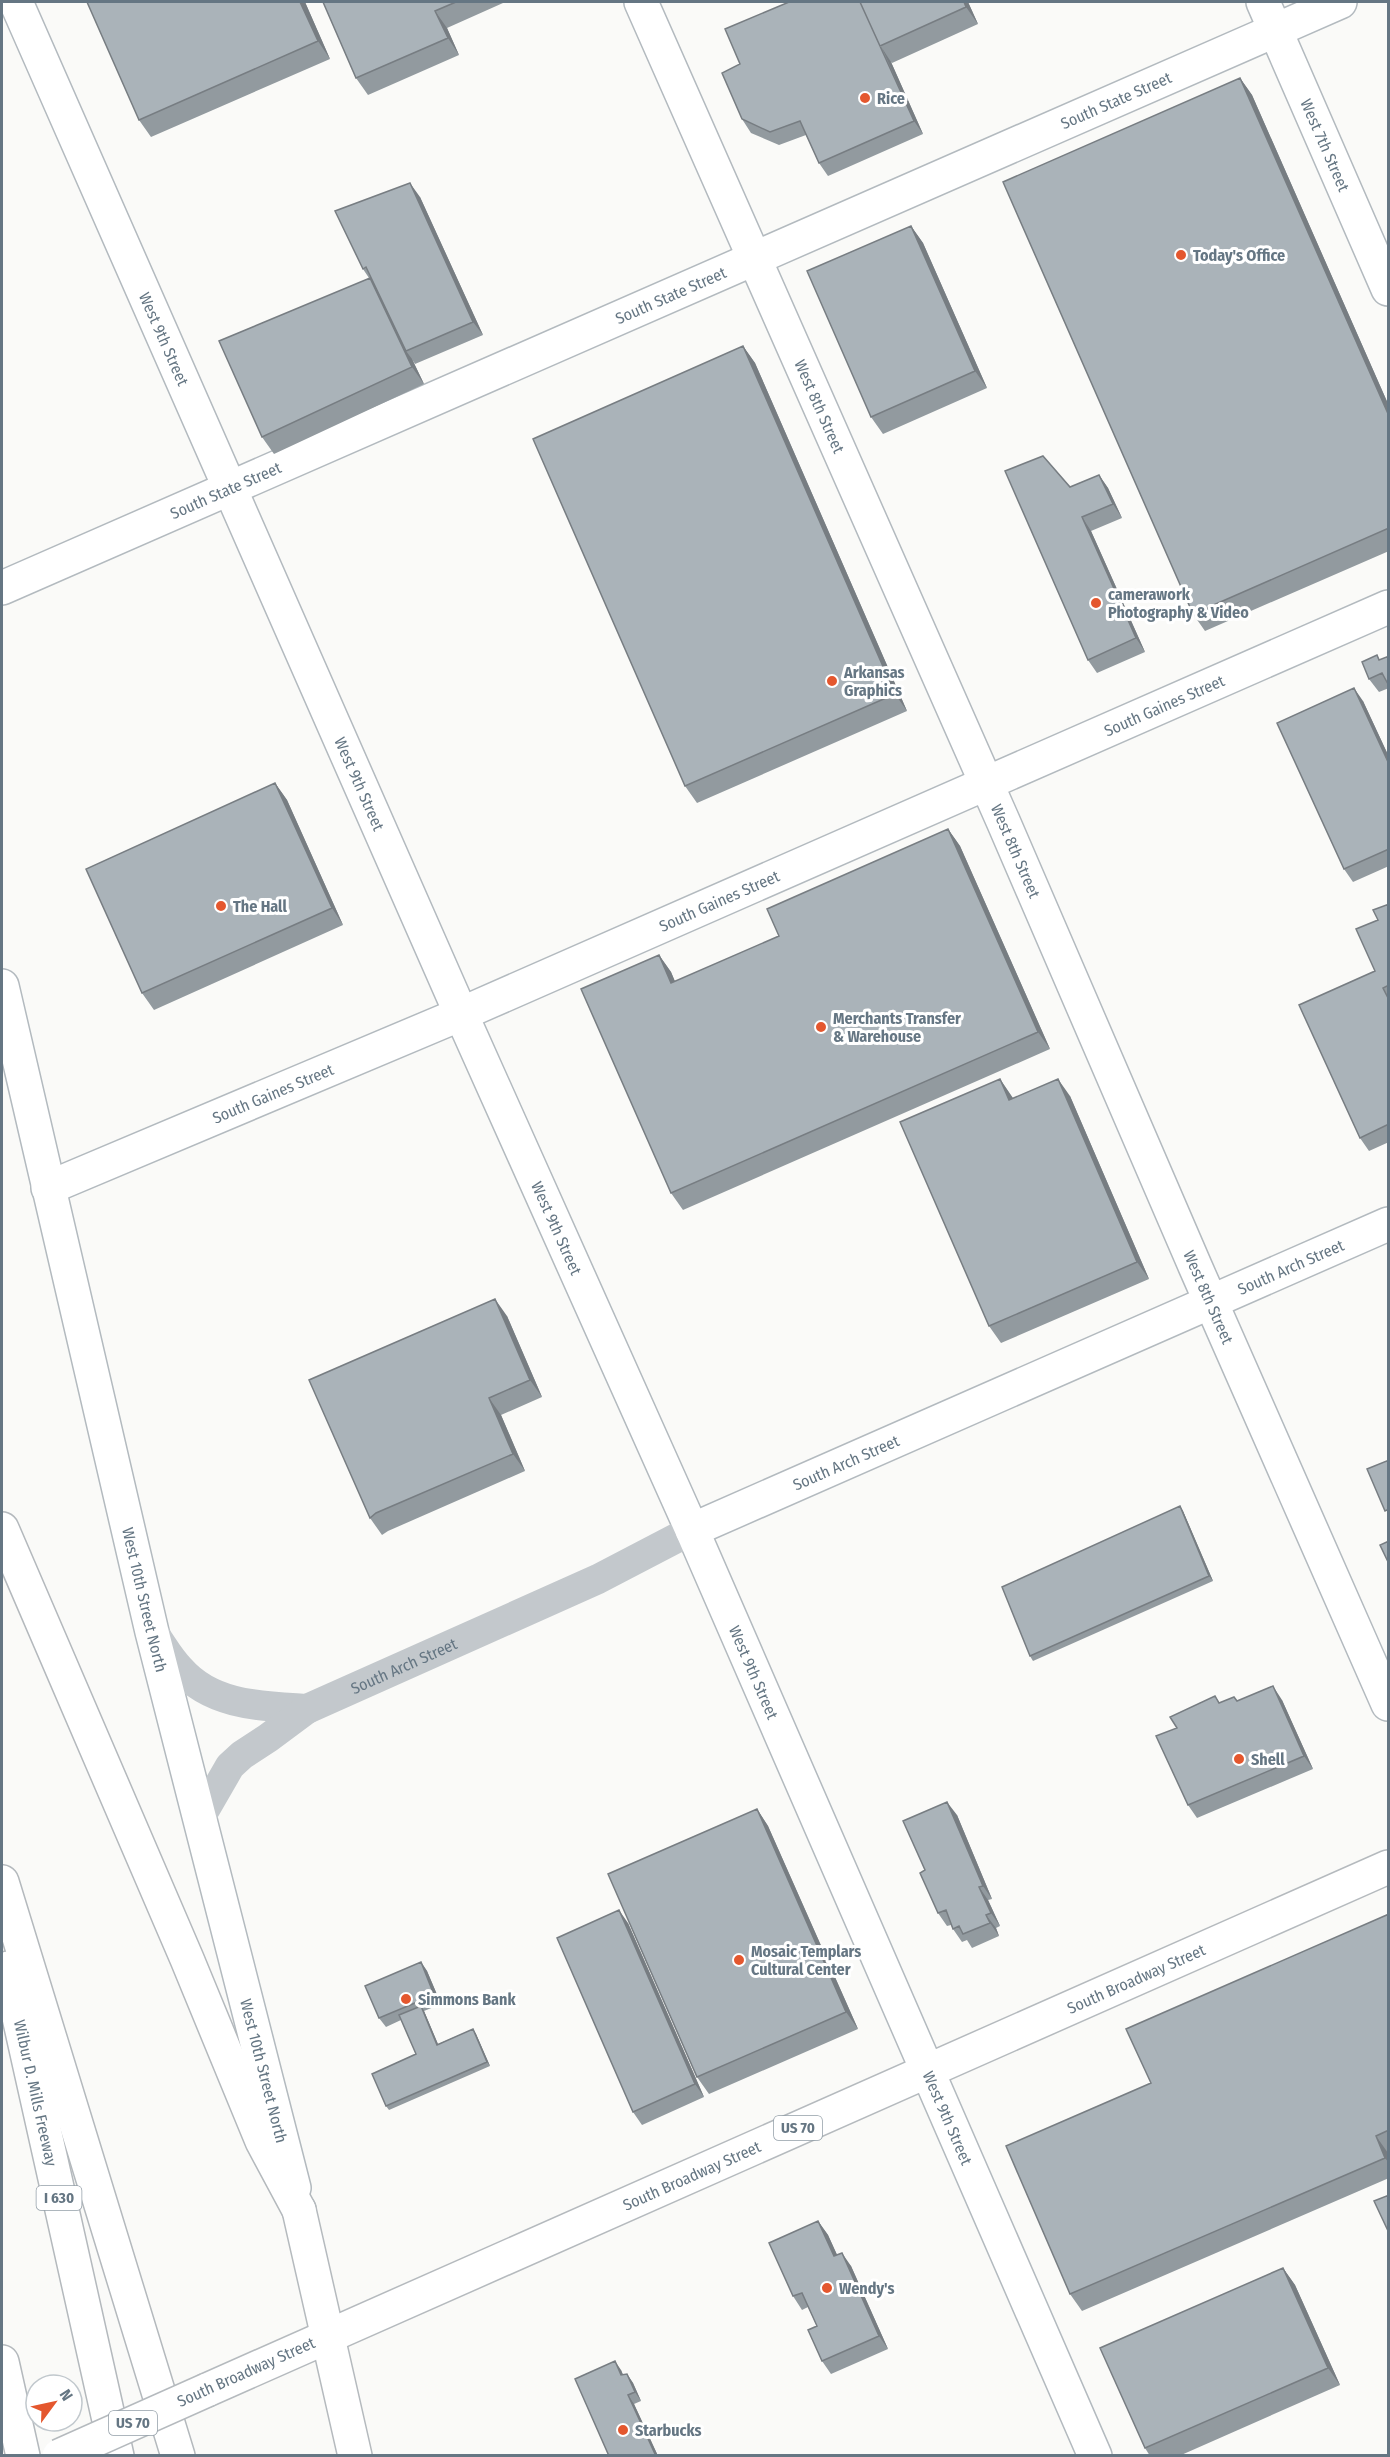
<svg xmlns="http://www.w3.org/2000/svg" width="1390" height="2457" font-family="'Fira Sans Condensed',sans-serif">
  <rect width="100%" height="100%" fill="#fafaf8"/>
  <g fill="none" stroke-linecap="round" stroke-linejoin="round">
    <defs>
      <g id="secondary">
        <path id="s2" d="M16,2l445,1012 231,516 403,926"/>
        <path id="s3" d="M641,2l362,819 192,445 193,438"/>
        <path id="s4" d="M1263,2l125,287"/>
        <path id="s5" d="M2,588l1338,-586"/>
        <path id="s6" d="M2,986l150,646 142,556"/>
        <path id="s7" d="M48,1188l413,-174 927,-407"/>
        <path id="s8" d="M692,1530l696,-306"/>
      </g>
      <g id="primary">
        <path d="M299,2210l56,246"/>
        <path id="s9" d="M207,2390l1181,-523"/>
      </g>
      <g id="highway">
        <path d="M2,1529l185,430 75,182 37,69"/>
        <path d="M2,1882l176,574"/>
        <path id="s10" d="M8,1968l109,488"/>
        <path d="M2,2362l21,94"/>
      </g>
    </defs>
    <!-- secondary casing -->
    <use href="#secondary" stroke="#b3babf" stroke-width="36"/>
    <!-- primary casing -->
    <use href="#primary" stroke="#b5babe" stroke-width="36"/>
    <!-- highway casing -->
    <use href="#highway" stroke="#b4b9bd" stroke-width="36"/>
    <!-- street -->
    <g stroke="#c3c8cc" stroke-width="30">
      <path d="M155,1635c8,11 15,24 25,34 32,37 82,37 127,40"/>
      <path id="s1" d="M200,1818l30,-52 12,-11 26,-17 39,-29 291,-130 94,-49"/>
    </g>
    <!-- secondary -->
    <use href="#secondary" stroke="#fff" stroke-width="33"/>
    <!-- primary -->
    <use href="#primary" stroke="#fff" stroke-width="33"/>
    <!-- highway -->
    <use href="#highway" stroke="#fff" stroke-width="33"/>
    <defs>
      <path id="primary-bridge" d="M59,2456l148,-66"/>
    </defs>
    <!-- primary-bridge casing -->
    <use href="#primary-bridge" stroke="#b5babe" stroke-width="36" stroke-linecap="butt"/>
    <!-- primary-bridge -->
    <use href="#primary-bridge" stroke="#fff" stroke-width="33"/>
  </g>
  <!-- wall -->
  <path fill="#929a9f" d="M305,2l25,57 -179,78 -12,-17z
    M323,2h179l1,1 -56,25 12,27 -91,40 -12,-17z
    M789,2h179l10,22 -86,39 -1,-1 32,72 -95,42 -9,-13 -13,-28 -27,10 -28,-12 -9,-14 -2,-55z
    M1240,78l12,17 137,311v145l-184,80 -12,-17z
    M420,197l63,138 -68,29 -3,-5 12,25 -150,70 -12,-17 107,-159 -6,-9z
    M911,226l12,17 64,145 -104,46 -12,-17z
    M743,346l12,17 152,348 -210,92 -12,-17z
    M1099,475l9,13 14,30 -31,13 54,121 -48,21 -9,-13 -18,-173z
    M1377,655l3,5 9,-4v32l-10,4 -10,-13z
    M1363,701l26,56v109l-36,16 -9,-13z
    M275,783l12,17 56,125 -189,85 -12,-17z
    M948,829l12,17 90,203 -367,161 -12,-17 -12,-238 12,17 4,10 104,-46z
    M1389,904v238l-20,9 -9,-13 15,-167 3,-51z
    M1000,1079l13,19 57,-2 79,183 -148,64 -12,-17z
    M507,1316l35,81 -41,18 24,56 -137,60 -6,4 -12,-17z
    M1180,1506l3,5 30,70 -180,80 -3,-5z
    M1215,1696l5,7 17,-2 45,-1 31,69 -116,49 -9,-13 -11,-77z
    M757,1809l11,17 90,203 -149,65 -12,-17z
    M957,1815l35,84 -4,1 12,26 -4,2 3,8 -27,12 -5,-8 -5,2 -9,-13 -2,-4 -4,1 -9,-13 -13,-43z
    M1389,1914v239h-1l1,2v23l-307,133 -12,-17 81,-211z
    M628,1923l76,174 -62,28 -9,-13z
    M421,1962l6,9 14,33 -17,7 14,33 35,-15 3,5 14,32 -101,44 -3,-4 30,-52 -15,-34 -15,7 -7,-9z
    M818,2221l10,14 9,20 14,11 37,83 -57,25 -9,-13 -5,-35 -9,-19 -6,3 -9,-14z
    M1283,2268l12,17 45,100 -161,71h-29l-5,-8z
    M621,2370l2,5 4,-1 6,9 8,18 -7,3 24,52h-49z"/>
  <!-- shaded-wall -->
  <path fill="#777d82" d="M300,2h5l25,57 -12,-18z
    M964,2h4l10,22 -12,-17z
    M435,11l12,17 12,27 -11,-17z
    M882,48l9,14 32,72 -9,-13z
    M1240,78l12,17 137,311v10z
    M410,183l10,14 63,138 -10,-13z
    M911,226l12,17 64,145 -12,-17z
    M370,278l36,73 6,8 12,25 -12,-17z
    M743,346l12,17 152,348 -12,-17z
    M1099,475l9,13 14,30 -9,-14z
    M1082,517l9,14 54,121 -9,-14z
    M1354,688l9,13 26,56v7z
    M275,783l12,17 56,125 -11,-17z
    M948,829l12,17 90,203 -12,-17z
    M659,955l12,17 12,28 -12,-17z
    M1000,1079l12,18 9,20 -12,-17z
    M1058,1079l12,17 79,183 -12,-17z
    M495,1299l12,17 35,81 -12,-17z
    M489,1398l12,17 24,56 -12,-17z
    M1180,1506l3,5 30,70 -4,-5z
    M1273,1686l9,14 31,69 -9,-13z
    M947,1802l10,13 35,84 -9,-13z
    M757,1809l11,17 90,203 -12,-17z
    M979,1887l9,13 12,26 -9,-13z
    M619,1910l9,13 76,174 -9,-13z
    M986,1915l10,13 3,8 -9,-13z
    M421,1962l6,9 14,33 -7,-9z
    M421,2006l3,5 16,38 -3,-4z
    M473,2029l3,5 14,32 -3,-4z
    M1376,2136l12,17 1,10 -4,-5z
    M818,2221l10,14 16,35 -10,-14z
    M842,2253l9,13 37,83 -9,-13z
    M1283,2268l12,17 45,100 -12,-17z
    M615,2361l6,9 6,14 -6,-9z
    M627,2374l6,9 8,18 -6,-9z
    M628,2395l6,9 24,52h-1l-2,-2z"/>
  <!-- building -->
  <path fill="#aab3b9" stroke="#777d82" stroke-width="1.5" d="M87,2h213l18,39 -179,79z
    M323,2h133l-21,9 13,27 -92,40z
    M789,2h71l54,119 -95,42 -19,-42 -30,11 -28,-13 -20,-46 18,-9 -15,-35z
    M860,2h104l2,5 -86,39z
    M1240,78l149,338v112l-196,86 -190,-432z
    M410,183l63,139 -67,29 -40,-84 -3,2 -28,-58z
    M911,226l64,145 -104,46 -64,-146z
    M370,278l42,89 -150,70 -43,-96z
    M743,346l152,348 -210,92 -152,-347z
    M1043,456l27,31 29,-12 14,29 -31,13 54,121 -48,22 -83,-189z
    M1377,655l2,5 10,-4v30l-7,-13 -13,6 -7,-17z
    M1354,688l35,76v85l-45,20 -67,-146z
    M275,783l57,125 -190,85 -56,-124z
    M948,829l90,203 -367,161 -90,-204 78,-34 12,28 108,-47 -12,-27z
    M1389,904v81l-6,3 6,12v124l-29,14 -61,-133 76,-34 -19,-42 22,-9 -5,-10z
    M1000,1079l9,21 49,-21 79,183 -148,64 -89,-204z
    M495,1299l35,81 -41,18 24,56 -137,59 -6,5 -61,-138z
    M1389,1460v49l-4,2 -18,-42z
    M1180,1506l29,70 -179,80 -28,-69z
    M1389,1541v23l-9,-19z
    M1273,1686l31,70 -116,49 -32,-69 21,-8 -7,-11 45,-21 4,7 15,-6 3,4z
    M947,1802l36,84 -4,1 12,26 -5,2 4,8 -27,11 -4,-8 -6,3 -7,-19 -8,3 -18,-40 5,-3 -22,-49z
    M757,1809l89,203 -149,65 -89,-203z
    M619,1910l76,174 -62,28 -76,-174z
    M1389,1914v216l-13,6 9,22 -315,136 -64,-148 145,-63 -25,-54z
    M421,1962l13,33 -55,23 -14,-32z
    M421,2006l16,39 36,-16 14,33 -101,44 -14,-32 44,-20 -17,-39z
    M1389,2195v38l-15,-32z
    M818,2221l16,35 8,-3 37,83 -57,25 -14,-31 9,-4 -15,-33 -9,3 -24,-53z
    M1283,2268l45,100 -183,80 -45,-100z
    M615,2361l6,14 6,-1 8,18 -7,3 27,59 -3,2h-43l-34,-77z"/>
  <!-- markers -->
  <g fill="#e4572e" stroke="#fff" stroke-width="2">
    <circle cx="865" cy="98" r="6"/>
    <circle cx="1181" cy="255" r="6"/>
    <circle cx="1096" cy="603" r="6"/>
    <circle cx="832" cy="681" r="6"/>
    <circle cx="221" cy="906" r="6"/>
    <circle cx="821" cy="1027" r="6"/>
    <circle cx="1239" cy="1759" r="6"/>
    <circle cx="739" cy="1960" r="6"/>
    <circle cx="406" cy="1999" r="6"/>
    <circle cx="827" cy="2288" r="6"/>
    <circle cx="623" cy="2430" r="6"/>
  </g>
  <g text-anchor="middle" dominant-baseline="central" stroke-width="6" stroke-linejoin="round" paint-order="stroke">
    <!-- shield labels -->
    <g fill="#fff" stroke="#939fa8" stroke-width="1.5">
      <rect x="774" y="2116" width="48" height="24" rx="4.5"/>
      <rect x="36.5" y="2186" width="45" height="24" rx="4.5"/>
      <rect x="109" y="2411" width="48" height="24" rx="4.5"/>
    </g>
    <g font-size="15" font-weight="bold" fill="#657683">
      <text x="798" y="2128">US 70</text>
      <text x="59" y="2198">I 630</text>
      <text x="133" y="2423">US 70</text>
    </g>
    <!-- poi labels -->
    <g font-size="16" font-weight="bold" fill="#657683" stroke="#fff" text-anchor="start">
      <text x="877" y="98">Rice</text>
      <text x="1193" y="255">Today's Office</text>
      <text x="1108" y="594">camerawork<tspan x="1108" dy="18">Photography &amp; Video</tspan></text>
      <text x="844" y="672">Arkansas<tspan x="844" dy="18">Graphics</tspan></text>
      <text x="233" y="906">The Hall</text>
      <text x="833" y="1018">Merchants Transfer<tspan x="833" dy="18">&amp; Warehouse</tspan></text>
      <text x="1251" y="1759">Shell</text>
      <text x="751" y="1951">Mosaic Templars<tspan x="751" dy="18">Cultural Center</tspan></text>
      <text x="418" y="1999">Simmons Bank</text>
      <text x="839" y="2288">Wendy's</text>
      <text x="635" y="2430">Starbucks</text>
    </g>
    <!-- street labels -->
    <g font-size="16" fill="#657683" stroke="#fff">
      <text stroke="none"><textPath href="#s5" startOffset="1216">South State Street</textPath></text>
      <text stroke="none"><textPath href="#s4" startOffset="156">West 7th Street</textPath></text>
      <text stroke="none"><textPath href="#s5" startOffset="730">South State Street</textPath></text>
      <text stroke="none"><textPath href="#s2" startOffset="368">West 9th Street</textPath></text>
      <text stroke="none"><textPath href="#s3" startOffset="442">West 8th Street</textPath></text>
      <text stroke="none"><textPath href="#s5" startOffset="244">South State Street</textPath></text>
      <text stroke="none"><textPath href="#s7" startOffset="1216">South Gaines Street</textPath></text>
      <text stroke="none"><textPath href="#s2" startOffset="854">West 9th Street</textPath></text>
      <text stroke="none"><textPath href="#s3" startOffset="928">West 8th Street</textPath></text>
      <text stroke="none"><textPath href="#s7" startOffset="730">South Gaines Street</textPath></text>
      <text stroke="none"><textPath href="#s7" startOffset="244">South Gaines Street</textPath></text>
      <text stroke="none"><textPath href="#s2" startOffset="1340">West 9th Street</textPath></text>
      <text stroke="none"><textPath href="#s8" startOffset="654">South Arch Street</textPath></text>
      <text stroke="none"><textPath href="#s3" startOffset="1414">West 8th Street</textPath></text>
      <text stroke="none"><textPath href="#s8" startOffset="168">South Arch Street</textPath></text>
      <text stroke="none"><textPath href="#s6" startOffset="630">West 10th Street North</textPath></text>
      <text stroke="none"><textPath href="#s1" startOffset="262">South Arch Street</textPath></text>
      <text stroke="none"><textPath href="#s2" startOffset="1826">West 9th Street</textPath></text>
      <text stroke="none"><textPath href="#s9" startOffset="1016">South Broadway Street</textPath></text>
      <text stroke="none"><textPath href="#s6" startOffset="1116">West 10th Street North</textPath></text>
      <text stroke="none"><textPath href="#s10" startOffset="128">Wilbur D. Mills Freeway</textPath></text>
      <text stroke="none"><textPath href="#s2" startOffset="2312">West 9th Street</textPath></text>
      <text stroke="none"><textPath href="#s9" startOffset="530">South Broadway Street</textPath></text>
      <text transform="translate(246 2372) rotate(-24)">South Broadway Street</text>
    </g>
  </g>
  <!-- border -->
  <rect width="1390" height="2457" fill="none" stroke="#657683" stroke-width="6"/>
  <!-- north arrow -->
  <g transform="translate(54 2403) rotate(57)"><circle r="28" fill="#ffffff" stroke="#c1c8cd" stroke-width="1.5"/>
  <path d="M0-4.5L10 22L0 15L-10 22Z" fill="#e4572e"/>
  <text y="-9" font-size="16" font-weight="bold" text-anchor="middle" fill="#657683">N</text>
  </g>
</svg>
